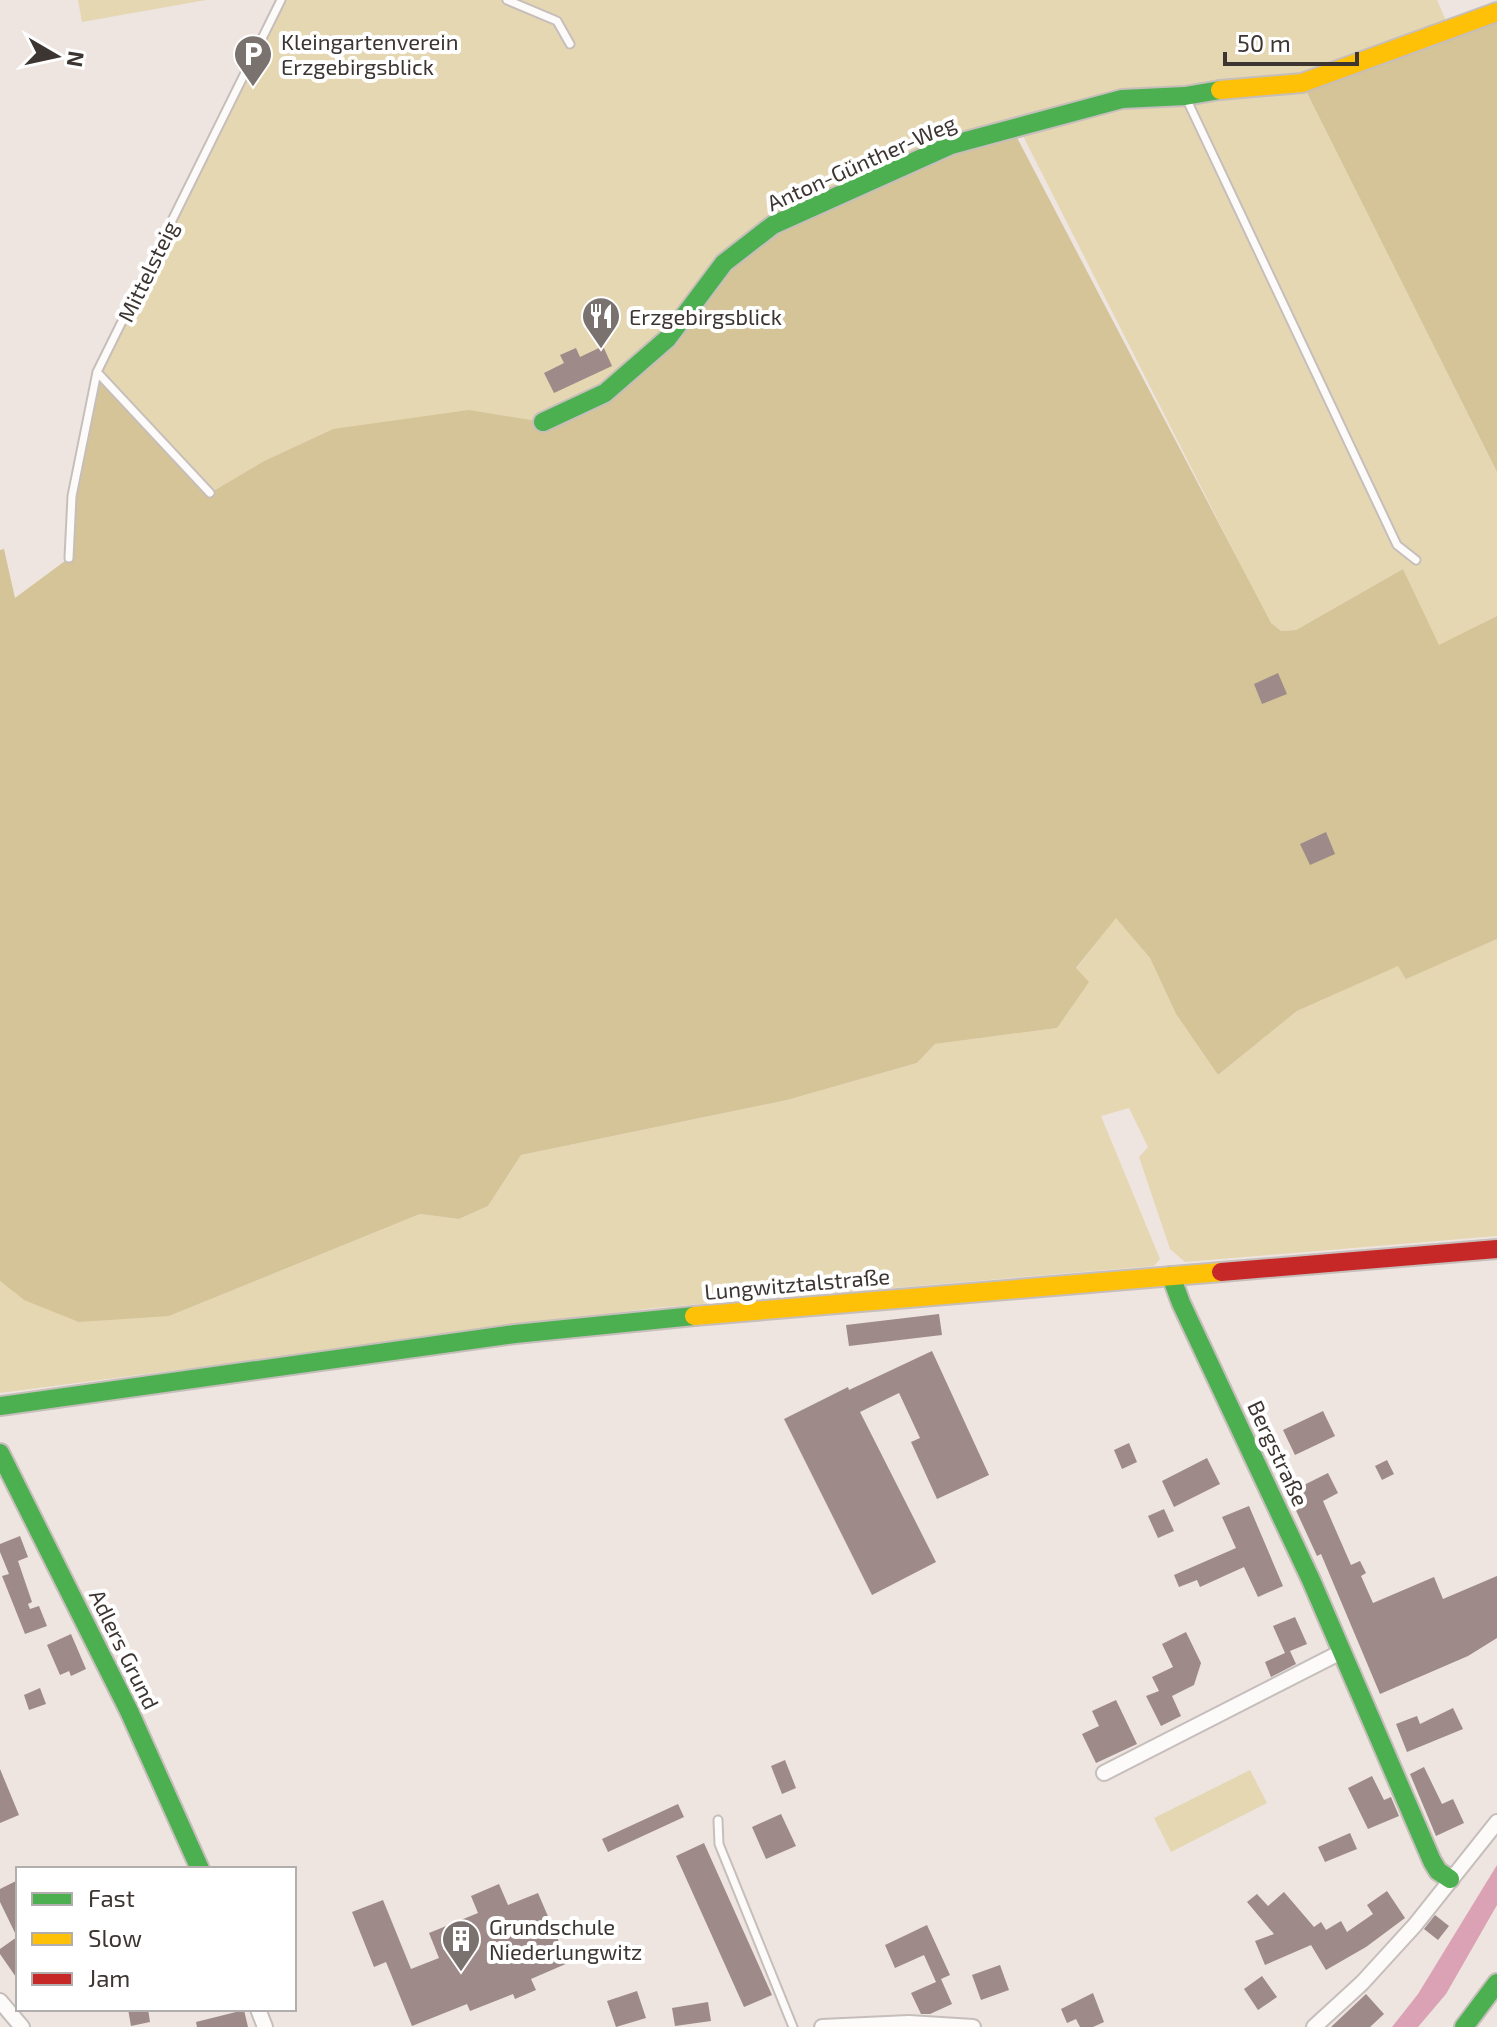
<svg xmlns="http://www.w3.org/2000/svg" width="1497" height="2027" font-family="'Exo 2',sans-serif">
  <rect width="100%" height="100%" fill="#eee4e0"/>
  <!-- green -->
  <path fill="#e6d7b3" d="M78,0h128l-124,22z
    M281,0h1156l13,30 -148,53 195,389v144l-58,30 -36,-77 -107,61 -15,1 -11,-8 -252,-497 -413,267 -62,29 -210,7 -69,32 -54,32 -113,-121z
    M1116,917l34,41 26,56 42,61 79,-64 102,-46 8,13 90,-39v297l-312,26 -15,-13 -31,-92 9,-10 -19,-39 -28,8 59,143 -6,7 -500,42 -654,85v-112l24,19 145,16 251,-102 39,5 29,-13 33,-51 266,-55 130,-37 18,-19 122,-16 19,-59z
    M1250,1770l17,33 -96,49 -17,-34z"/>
  <!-- forest -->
  <path fill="#d5c497" d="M1497,12v460l-195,-389z
    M1012,128l259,495 10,8 15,-1 107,-61 36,76 58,-29v323l-91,40 -8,-13 -101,45 -79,64 -42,-61 -26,-56 -34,-40 -40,50 13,14 -32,46 -122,16 -18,19 -130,37 -266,55 -33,51 -29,13 -39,-5 -251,102 -90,6 -55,-22 -24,-19v-731l4,-1 11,49 54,-40 3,-62 25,-124 113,121 54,-32 69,-32 136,-19 74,12 62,-29 119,-130 49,-38z"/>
  <!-- water -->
  <path fill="#dba2b5" d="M1497,1865v40l-51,89 -28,33h-26l26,-33z"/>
  <!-- building -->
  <path fill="#9d8a89" d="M603,346l9,20 -58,27 -10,-20 20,-10 -4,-8 16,-7 4,9z
    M1278,673l9,21 -25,10 -8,-20z
    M1326,832l9,22 -25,11 -10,-21z
    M939,1314l3,21 -93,11 -3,-21z
    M932,1351l57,124 -52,24 -26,-57 9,-4 -21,-45 -39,19 76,150 -64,33 -88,-176 64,-32 1,3z
    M1323,1411l12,25 -40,19 -12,-25z
    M1129,1443l8,19 -15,7 -8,-19z
    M1207,1458l13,26 -46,23 -12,-26z
    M1387,1460l7,14 -12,6 -7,-14z
    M1328,1473l10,20 -15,8 28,64 9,-4 6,12 -5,3 12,27 61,-26 9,22 54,-23v62l-29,18 -88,38 -59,-140 -4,2 -29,-63z
    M1249,1506l34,80 -25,11 -14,-30 -44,20 -3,-7 -18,7 -5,-12 62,-27 -14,-31z
    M1164,1509l10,22 -16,7 -10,-22z
    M20,1536l8,21 -10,4 14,41 -4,2 2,5 9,-3 8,20 -22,8 -23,-58 7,-2 -9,-22v-8z
    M1295,1617l12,27 -17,7 6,13 -25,13 -6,-15 20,-9 -12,-27z
    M1186,1632l15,31 -7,22 -22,11 9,20 -20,10 -15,-30 13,-5 -7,-14 21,-10 -11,-23z
    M71,1634l15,35 -15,7 -2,-5 -9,4 -13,-30z
    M40,1688l6,16 -17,6 -5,-15z
    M1116,1700l21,44 -41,19 -14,-29 17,-8 -7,-15z
    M1453,1708l10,21 -56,23 -11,-28 21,-8 3,8z
    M785,1760l11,28 -14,6 -11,-28z
    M1424,1767l18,37 11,-5 11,24 -28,13 -26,-62z
    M0,1769l19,46 -19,8z
    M1372,1776l12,24 7,-3 8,19 -31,13 -20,-41z
    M678,1804l6,13 -76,35 -6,-13z
    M781,1814l15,32 -30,13 -14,-32z
    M1350,1833l7,16 -32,13 -7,-15z
    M704,1843l68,152 -28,12 -68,-151z
    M18,1880v100l-18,-26v-5l17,-12 -17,-35v-13z
    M499,1884l9,21 30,-12 30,70 -37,16 5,11 -21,9 -2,-5 -43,17 -3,-7 -55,22 -26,-64 -12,5 -22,-55 31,-12 28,69 28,-11 -10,-25 49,-20 -7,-17z
    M1387,1891l18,27 -39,29 -40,23 -15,-25 -46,20 -10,-24 19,-7 -27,-32 10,-8 11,12 16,-14 30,35 7,-5 5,8 15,-9 6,11 26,-18 -6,-9z
    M1435,1915l14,11 -11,14 -14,-11z
    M927,1925l23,50 -9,4 11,25 -22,10h-9l-10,-21 25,-11 -12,-27 -29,13 -10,-23z
    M1000,1965l9,25 -28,10 -9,-25z
    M1262,1976l15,21 -19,13 -14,-21z
    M637,1991l9,27 -30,9 -9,-26z
    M1093,1993l11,29 -11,5h-13l-4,-8 -9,4 -6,-14z
    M1366,1994l18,20 -14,13h-39z
    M708,2002l3,19 -36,5 -3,-18z
    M128,2009h20l2,13 -19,4z
    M244,2010l4,17h-51l-1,-5z"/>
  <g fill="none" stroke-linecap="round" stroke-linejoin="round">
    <defs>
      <path id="lane" d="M507,0l50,21 13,23
        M1186,98l211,447 19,15
        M97,372l113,121
        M69,558l3,-62 25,-124 184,-372
        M718,1820l1,24 74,183"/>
      <path id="street" d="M1104,1773l239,-122
        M0,2001l22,26
        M258,2009l7,18
        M822,2027l87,-4 64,4
        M1314,2027l48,-44 53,-58 82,-103"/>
      <path id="fast" d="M543,422l62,-29 62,-54 57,-76 49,-38 178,-80 171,-46 63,-3 35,-6
        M1171,1276l10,27 130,277 121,281 6,10 12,8
        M0,1406l515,-72 179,-18
        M0,1453l129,258 71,158
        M1464,2027l33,-44"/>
      <path id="slow" d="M1220,90l82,-7 195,-71
        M694,1316l527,-44"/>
      <path id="jam" d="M1221,1272l276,-23"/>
    </defs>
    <!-- lane casing -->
    <use href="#lane" stroke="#c6bebb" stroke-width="11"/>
    <!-- street casing -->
    <use href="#street" stroke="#c6bebb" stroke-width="18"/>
    <!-- fast casing -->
    <use href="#fast" stroke="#c6bebb" stroke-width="22"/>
    <!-- slow casing -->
    <use href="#slow" stroke="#c6bebb" stroke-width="22"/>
    <!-- jam casing -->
    <use href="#jam" stroke="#c6bebb" stroke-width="22"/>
    <!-- lane -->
    <use href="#lane" stroke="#fcfbfa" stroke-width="7"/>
    <!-- street -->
    <use href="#street" stroke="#fcfbfa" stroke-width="14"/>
    <!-- fast -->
    <use href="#fast" stroke="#4caf50" stroke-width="18"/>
    <!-- slow -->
    <use href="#slow" stroke="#ffc107" stroke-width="18"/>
    <!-- jam -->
    <use href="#jam" stroke="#c62828" stroke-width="18"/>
  </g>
  <!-- icons -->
  <defs>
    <symbol id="parking-pin" viewBox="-11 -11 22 30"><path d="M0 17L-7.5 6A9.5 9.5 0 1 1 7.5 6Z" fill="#7a726f" stroke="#fff"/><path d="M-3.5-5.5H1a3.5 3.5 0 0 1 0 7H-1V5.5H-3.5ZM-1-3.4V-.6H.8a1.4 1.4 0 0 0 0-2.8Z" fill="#fff"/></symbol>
    <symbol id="restaurant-pin" viewBox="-11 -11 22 30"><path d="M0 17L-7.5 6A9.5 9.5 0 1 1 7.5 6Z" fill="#7a726f" stroke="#fff"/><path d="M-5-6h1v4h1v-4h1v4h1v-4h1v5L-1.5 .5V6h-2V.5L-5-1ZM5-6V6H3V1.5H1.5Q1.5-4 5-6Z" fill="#fff"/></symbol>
    <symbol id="building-pin" viewBox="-11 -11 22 30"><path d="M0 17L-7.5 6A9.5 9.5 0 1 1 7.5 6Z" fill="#7a726f" stroke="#fff"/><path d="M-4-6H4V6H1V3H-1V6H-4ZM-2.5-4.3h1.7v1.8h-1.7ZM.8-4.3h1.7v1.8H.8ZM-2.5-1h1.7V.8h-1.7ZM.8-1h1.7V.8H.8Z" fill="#fff"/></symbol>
  </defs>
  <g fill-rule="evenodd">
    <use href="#parking-pin" x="231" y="32" width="44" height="60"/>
    <use href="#restaurant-pin" x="579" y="294" width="44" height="60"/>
    <use href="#building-pin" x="439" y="1917" width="44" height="60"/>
  </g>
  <g text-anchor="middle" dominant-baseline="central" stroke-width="8" stroke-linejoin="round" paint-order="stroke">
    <!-- poi labels -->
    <g font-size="22" fill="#3c3532" stroke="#fff" text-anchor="start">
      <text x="281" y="41">Kleingartenverein<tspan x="281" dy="25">Erzgebirgsblick</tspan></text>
      <text x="629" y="316">Erzgebirgsblick</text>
      <text x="489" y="1926">Grundschule<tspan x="489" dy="25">Niederlungwitz</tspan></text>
    </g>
    <!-- street labels -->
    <g font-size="22" fill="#3c3532" stroke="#fff">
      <text transform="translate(861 162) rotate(-24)">Anton-Günther-Weg</text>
      <text transform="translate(147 271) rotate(-64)">Mittelsteig</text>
      <text transform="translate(797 1283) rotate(-5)">Lungwitztalstraße</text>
      <text transform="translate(1279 1453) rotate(65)">Bergstraße</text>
      <text transform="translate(125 1649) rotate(64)">Adlers Grund</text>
    </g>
  </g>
  <!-- legend -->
  <rect x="16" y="1867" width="280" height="144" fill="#ffffff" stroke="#b1aead" stroke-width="2"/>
  <rect x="32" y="1893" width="40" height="12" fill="#4caf50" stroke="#b1aead" stroke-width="2"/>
  <text x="88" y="1907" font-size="24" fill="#3c3532">Fast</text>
  <rect x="32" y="1933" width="40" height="12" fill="#ffc107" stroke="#b1aead" stroke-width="2"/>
  <text x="88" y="1947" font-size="24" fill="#3c3532">Slow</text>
  <rect x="32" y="1973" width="40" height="12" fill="#c62828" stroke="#b1aead" stroke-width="2"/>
  <text x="88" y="1987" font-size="24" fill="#3c3532">Jam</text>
  <!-- north arrow -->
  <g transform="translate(56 56) rotate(99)" stroke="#ffffff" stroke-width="6" paint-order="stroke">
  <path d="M0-6L14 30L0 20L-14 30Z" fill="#3c3532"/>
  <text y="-12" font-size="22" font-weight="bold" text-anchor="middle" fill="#3c3532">N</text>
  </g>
  <!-- scale -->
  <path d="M1225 52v12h132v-12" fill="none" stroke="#3c3532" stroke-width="4"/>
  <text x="1237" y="52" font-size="24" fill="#3c3532" stroke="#ffffff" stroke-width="6" paint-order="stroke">50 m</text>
</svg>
